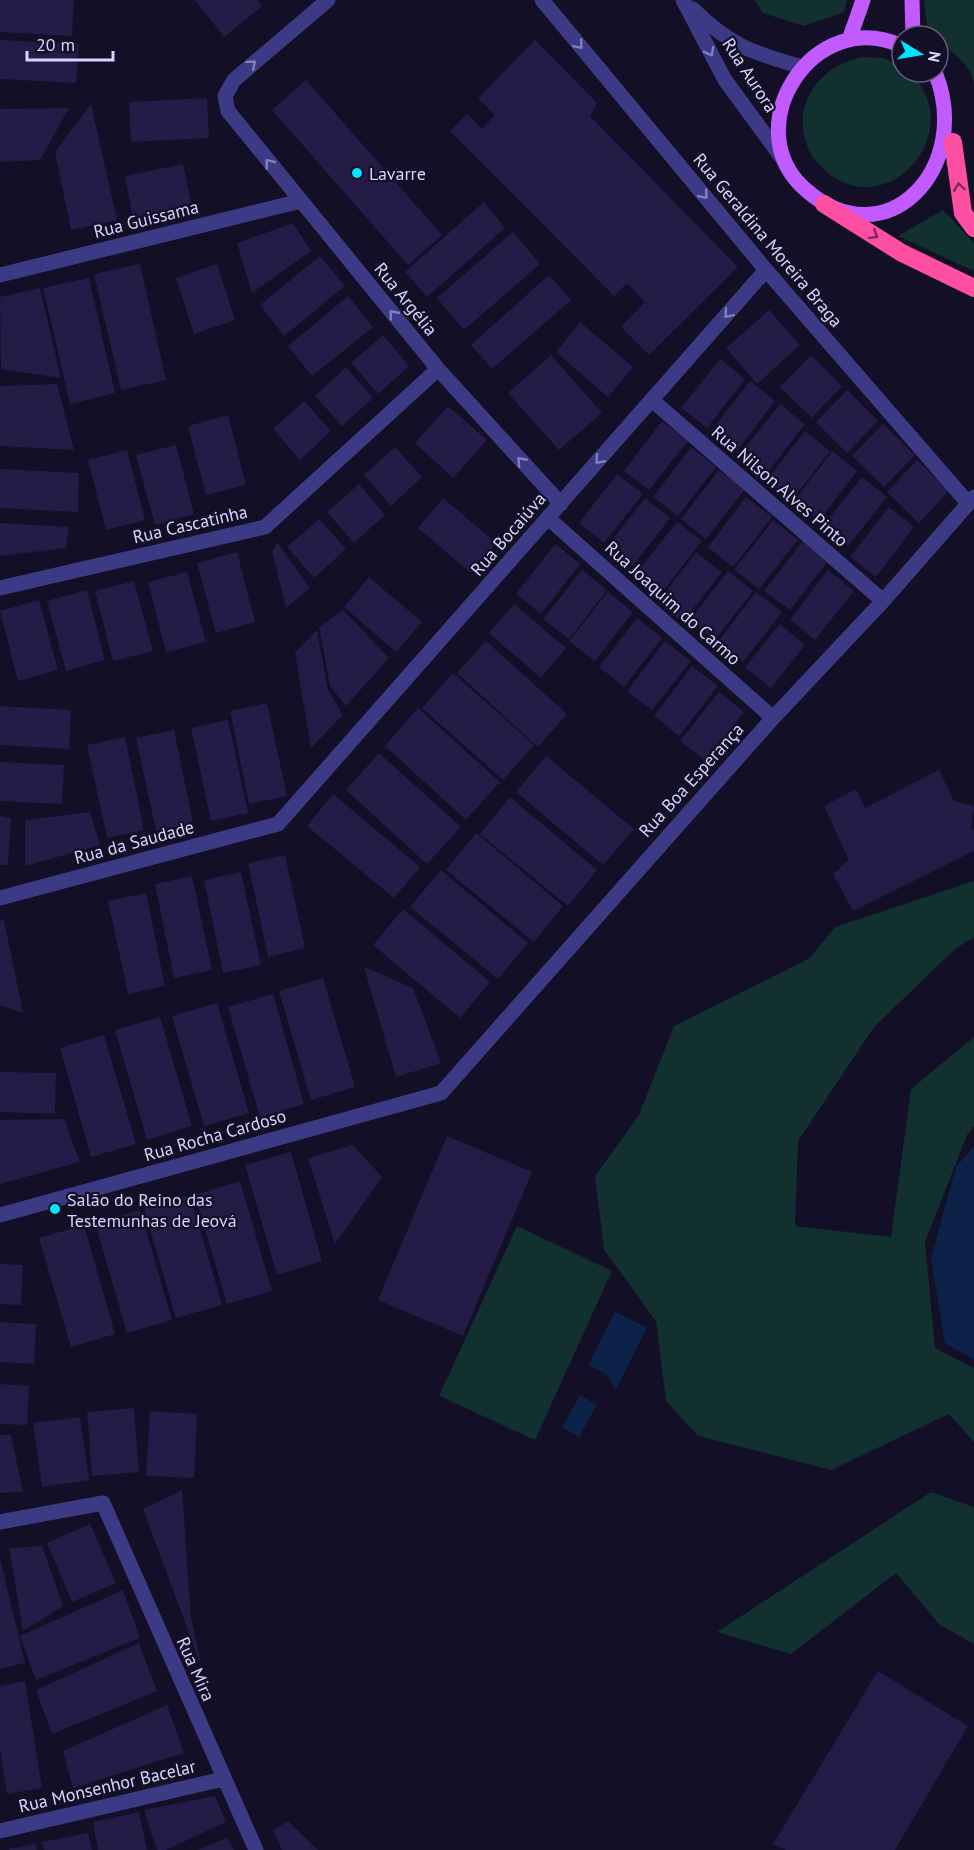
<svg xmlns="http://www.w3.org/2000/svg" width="974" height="1850" font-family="'PT Sans',sans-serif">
  <rect width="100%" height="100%" fill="#130f26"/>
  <!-- green -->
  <path fill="#12302f" d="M754,0h93l-3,12 -40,14 -41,-13z
    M924,0h50v85c-3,-21 -20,-31 -36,-43v-6l-10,-2z
    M861,57l22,1 19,8v6h7c65,60 -30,164 -93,89 -11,-13 -16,-36 -12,-52 9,-30 28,-44 57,-52z
    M943,210l31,33v28l-76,-35z
    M974,881v56l-19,12 -81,78 -76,114 -3,85 96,11 20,-148 63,-52v89l-7,9 -42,107 10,106 39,20v74l-25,-28 -118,56 -133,-34 -32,-35 -10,-80 -52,-71 -9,-74 44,-61 35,-89 135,-67 26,-32z
    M517,1226l95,45 -77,169 -96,-44z
    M931,1492l43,15v137l-34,-19 -44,-52 -105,81 -74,-22z"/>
  <!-- water -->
  <path fill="#0c2248" d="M974,1146v214l-29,-17 -14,-84 25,-92z
    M615,1312l32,16 -31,62 -10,-16 -18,-9z
    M580,1395l17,10 -18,32 -17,-10z"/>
  <!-- building -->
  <path fill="#241b47" d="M0,0h74l-2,36 -72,-4z
    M195,0h62l5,6 -38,31z
    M0,40l79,4 -3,39 -76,-4z
    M535,40l62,63 -7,13 148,151 -89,88 -28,-28 24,-25 -18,-19 -13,13 -164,-165 17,-17 15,15 13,-14 -17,-17z
    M306,80l136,155 -34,30 -136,-155z
    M207,98l2,40 -78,4 -2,-40z
    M91,104l26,116 -46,10 -16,-78z
    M69,108l-29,52 -40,2v-53z
    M183,164l9,43 -59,11 -8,-42z
    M484,202l21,26 -78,69 -22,-25z
    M293,223l18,28 -59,42 -15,-50z
    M513,232l27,32 -76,66 -27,-32z
    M320,256l25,30 -61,50 -24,-31z
    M140,264l26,116 -45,10 -27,-116z
    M217,264l18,56 -41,14 -18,-56z
    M549,275l22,25 -79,69 -21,-24z
    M89,278l26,115 -45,11 -27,-116z
    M40,288l21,90 -60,-9 -1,-72z
    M348,296l25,31 -61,49 -24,-30z
    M769,310l31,35 -43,39 -31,-36z
    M580,322l53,45 -25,30 -52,-45z
    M383,335l26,31 -31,28 -27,-31z
    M551,355l51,58 -43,37 -51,-57z
    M811,355l31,31 -30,32 -32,-31z
    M720,359l25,20 -38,49 -26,-20z
    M346,367l27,31 -31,28 -27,-30z
    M750,381l25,20 -38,50 -26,-20z
    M57,384l17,66 -74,-4v-60z
    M847,390l31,31 -31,32 -31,-31z
    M304,401l27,30 -31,29 -27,-31z
    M780,404l25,20 -38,49 -26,-20z
    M448,406l39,34 -34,38 -38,-35z
    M228,415l18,70 -40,10 -18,-69z
    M662,421l26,20 -39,49 -25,-19z
    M883,424l32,31 -31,32 -32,-31z
    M805,431l25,20 -38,49 -25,-20z
    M176,445l18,69 -39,11 -19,-70z
    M395,447l27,30 -31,29 -27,-31z
    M691,447l25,20 -38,49 -25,-19z
    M127,450l18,70 -39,10 -18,-70z
    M832,451l25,20 -38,50 -25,-20z
    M917,460l32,31 -30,32 -32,-31z
    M0,469l79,4 -1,39 -78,-4z
    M719,470l26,19 -39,50 -25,-20z
    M617,474l26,20 -39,49 -25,-20z
    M862,477l25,20 -39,49 -25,-20z
    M359,484l26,31 -31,28 -27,-31z
    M746,497l26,20 -39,50 -25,-20z
    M443,498l53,45 -25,30 -53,-45z
    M645,498l25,20 -38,49 -26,-19z
    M889,507l25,20 -38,50 -26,-20z
    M319,519l27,30 -32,29 -27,-31z
    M773,520l25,20 -39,49 -25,-19z
    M677,522l25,19 -39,50 -25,-20z
    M0,523l69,4 -3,21 -66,8z
    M803,541l25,20 -38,49 -26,-19z
    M277,542l33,46 -24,20 -14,-56z
    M555,544l25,20 -39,50 -25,-20z
    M237,552l18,70 -39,11 -19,-70z
    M696,552l26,20 -39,50 -25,-20z
    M582,570l25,20 -38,49 -26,-20z
    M828,570l26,21 -39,49 -25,-20z
    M728,571l25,20 -38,49 -25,-20z
    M187,572l19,70 -40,10 -18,-70z
    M369,577l53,45 -26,30 -52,-45z
    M134,581l19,70 -40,10 -18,-70z
    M87,590l18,70 -39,11 -19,-70z
    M608,592l25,20 -38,49 -26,-20z
    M756,592l26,20 -39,50 -25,-20z
    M39,600l19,70 -40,11 -18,-70z
    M514,604l52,44 -25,30 -52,-45z
    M343,610l46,48 -43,48 -16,-20 -11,-59z
    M637,618l25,20 -38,49 -25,-20z
    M780,624l25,21 -34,43 -26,-21z
    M317,630l11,60 15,25 -32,33 -16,-95z
    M486,641l81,73 -29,33 -81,-74z
    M665,641l26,20 -39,49 -25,-19z
    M692,666l26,20 -39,50 -25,-20z
    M453,673l81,72 -31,35 -81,-72z
    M719,692l25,20 -38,49 -26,-20z
    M267,703l20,93 -38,8 -19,-93z
    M0,706l71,4 -2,39 -69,-4z
    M418,708l82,74 -34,38 -81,-74z
    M228,720l20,93 -37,8 -20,-93z
    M174,730l19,93 -37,8 -20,-93z
    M125,737l19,93 -37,8 -20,-93z
    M379,753l82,74 -34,37 -81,-74z
    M546,756l88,73 -31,36 -87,-73z
    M0,762l64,3 -2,39 -62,-3z
    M939,770l15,31 20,5 -3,22 3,1v22l-121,60 -20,-37 16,-14 -25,-54 32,-17 9,19z
    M333,794l87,73 -26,31 -87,-72z
    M510,797l87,73 -29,36 -88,-72z
    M90,812l10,33 -75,21v-46z
    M0,816l11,2 -3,47h-8z
    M476,833l87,73 -29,36 -88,-72z
    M285,855l20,93 -37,9 -20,-94z
    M441,870l87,73 -30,36 -88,-72z
    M241,872l20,93 -38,8 -19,-93z
    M192,876l20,94 -38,8 -19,-94z
    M146,893l19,93 -37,8 -20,-93z
    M403,909l87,73 -30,36 -87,-73z
    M0,920h4l19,93 -23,-8z
    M364,967l49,21 28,75 -45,14z
    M323,978l32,109 -44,13 -32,-109z
    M273,994l31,110 -44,13 -32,-110z
    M217,1003l32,110 -45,13 -32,-110z
    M160,1017l32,109 -45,14 -32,-110z
    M104,1035l32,109 -45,13 -31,-109z
    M0,1072l56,1 -1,41 -55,-2z
    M64,1119l16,43 -80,22v-64z
    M447,1136l85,36 -69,164 -85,-36z
    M353,1145l29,32 -47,67 -27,-86z
    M291,1152l31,109 -45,14 -32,-110z
    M240,1181l32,110 -45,13 -32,-109z
    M190,1195l32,110 -46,13 -32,-109z
    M140,1210l32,110 -45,13 -32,-110z
    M84,1225l31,109 -44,13 -32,-109z
    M0,1264l23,1 -2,40 -21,-1z
    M0,1322l36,2 -2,40 -34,-2z
    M0,1384l29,2 -2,39 -27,-1z
    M134,1408l5,64 -47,4 -5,-64z
    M150,1411l47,3 -3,64 -48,-2z
    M80,1417l9,63 -47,7 -9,-64z
    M0,1435h11l12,57 -23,1z
    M182,1490l9,128 11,50 -59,-159z
    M90,1524l26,59 -44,19 -25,-59z
    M42,1546l21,60 -40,25 -14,-83z
    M0,1558l25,105 -25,6z
    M123,1590l17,48 -104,42 -16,-44z
    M139,1643l18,48 -105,43 -16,-44z
    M878,1671l90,55 -73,124h-109l-13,-6z
    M25,1681l17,107 -35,6 -7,-44v-64z
    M167,1705l17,48 -111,35 -10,-37z
    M215,1796l11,26 -60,28h-9l-13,-40z
    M139,1812l8,38h-49l-5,-28z
    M288,1821l30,29h-36l-9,-20z
    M88,1833l4,17h-48l-2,-8z
    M227,1838l7,12h-36z
    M36,1844l1,6h-28v-1z"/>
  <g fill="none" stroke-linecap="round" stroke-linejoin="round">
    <!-- minor -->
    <path stroke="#3d3a85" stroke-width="15" d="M328,0l-94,80 -9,16 3,15 210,258 123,135
      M542,0l224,270 202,233
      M0,275l301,-74
      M652,400l231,201
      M548,518l225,200
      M0,588l265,-61 173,-158
      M0,898l278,-74 488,-554
      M0,1215l441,-122 332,-375 110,-117 91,-104
      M0,1522l103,-19 153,347
      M0,1831l223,-52"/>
    <!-- tertiary -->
    <path stroke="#3d3a85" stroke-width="15" d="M683,0l42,80 60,82
      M693,9c37,37 60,44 109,58"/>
    <!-- primary -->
    <path stroke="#c25bff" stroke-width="15" d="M912,0l1,36
      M849,40l14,-40
      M902,46c-89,-41 -167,83 -96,144 80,70 168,-22 129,-118"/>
    <!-- motorway -->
    <path stroke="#ff4fa3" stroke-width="18" d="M953,142l10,71 11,15
      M824,204l78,49 72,35"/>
  </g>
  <!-- one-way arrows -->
  <defs><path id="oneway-chevron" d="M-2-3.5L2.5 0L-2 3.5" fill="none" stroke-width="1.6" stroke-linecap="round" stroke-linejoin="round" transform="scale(1.5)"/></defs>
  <g stroke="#837fbc">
    <use href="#oneway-chevron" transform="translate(579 45) rotate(50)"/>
    <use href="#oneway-chevron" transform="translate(710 52) rotate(62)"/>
    <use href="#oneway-chevron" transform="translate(252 64) rotate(-40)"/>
    <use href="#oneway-chevron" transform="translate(269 163) rotate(-129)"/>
    <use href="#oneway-chevron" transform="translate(704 195) rotate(50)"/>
    <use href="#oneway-chevron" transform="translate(393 314) rotate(-129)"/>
    <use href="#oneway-chevron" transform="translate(728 314) rotate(131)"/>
    <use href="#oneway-chevron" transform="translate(599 460) rotate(132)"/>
    <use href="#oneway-chevron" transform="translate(521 461) rotate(-132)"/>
  </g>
  <g stroke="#7d2c5e">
    <use href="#oneway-chevron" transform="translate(959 187) rotate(-98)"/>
    <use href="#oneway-chevron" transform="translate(874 235) rotate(32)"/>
  </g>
  <!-- markers -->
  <g fill="#00e5ff" stroke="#130f26" stroke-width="2">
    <circle cx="357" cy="173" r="6"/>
    <circle cx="55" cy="1209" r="6"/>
  </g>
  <g text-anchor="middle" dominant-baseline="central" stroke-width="4.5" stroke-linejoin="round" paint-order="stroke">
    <!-- street labels -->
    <g font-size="18" fill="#d9d4ff" stroke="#130f26">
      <text transform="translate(750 75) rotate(57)">Rua Aurora</text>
      <text transform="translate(146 219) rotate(-14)">Rua Guissama</text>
      <text transform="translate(768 240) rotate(50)">Rua Geraldina Moreira Braga</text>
      <text transform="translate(406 299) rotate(51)">Rua Argélia</text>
      <text transform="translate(780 486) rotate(41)">Rua Nilson Alves Pinto</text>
      <text transform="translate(190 524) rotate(-13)">Rua Cascatinha</text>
      <text transform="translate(508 534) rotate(-49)">Rua Bocaiúva</text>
      <text transform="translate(673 603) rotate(42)">Rua Joaquim do Carmo</text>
      <text transform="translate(691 780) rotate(-48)">Rua Boa Esperança</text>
      <text transform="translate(134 842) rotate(-15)">Rua da Saudade</text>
      <text transform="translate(215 1135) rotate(-16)">Rua Rocha Cardoso</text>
      <text transform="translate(196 1669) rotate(66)">Rua Mira</text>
      <text transform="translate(107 1786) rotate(-13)">Rua Monsenhor Bacelar</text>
    </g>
    <!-- poi labels -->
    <g font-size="18" fill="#d9d4ff" stroke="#130f26" text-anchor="start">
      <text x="369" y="173">Lavarre</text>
      <text x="67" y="1199">Salão do Reino das<tspan x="67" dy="21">Testemunhas de Jeová</tspan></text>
    </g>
  </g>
  <!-- north arrow -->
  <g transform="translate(920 54) rotate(101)"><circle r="28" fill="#130f26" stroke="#625e7d" stroke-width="1.5"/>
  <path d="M0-4.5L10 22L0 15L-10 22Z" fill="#00e5ff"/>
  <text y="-9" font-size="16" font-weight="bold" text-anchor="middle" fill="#d9d4ff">N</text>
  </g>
  <!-- scale -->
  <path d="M27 51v9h86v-9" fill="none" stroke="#d9d4ff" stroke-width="3"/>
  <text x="36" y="51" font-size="18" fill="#d9d4ff" stroke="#130f26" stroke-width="4.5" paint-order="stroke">20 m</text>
</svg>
